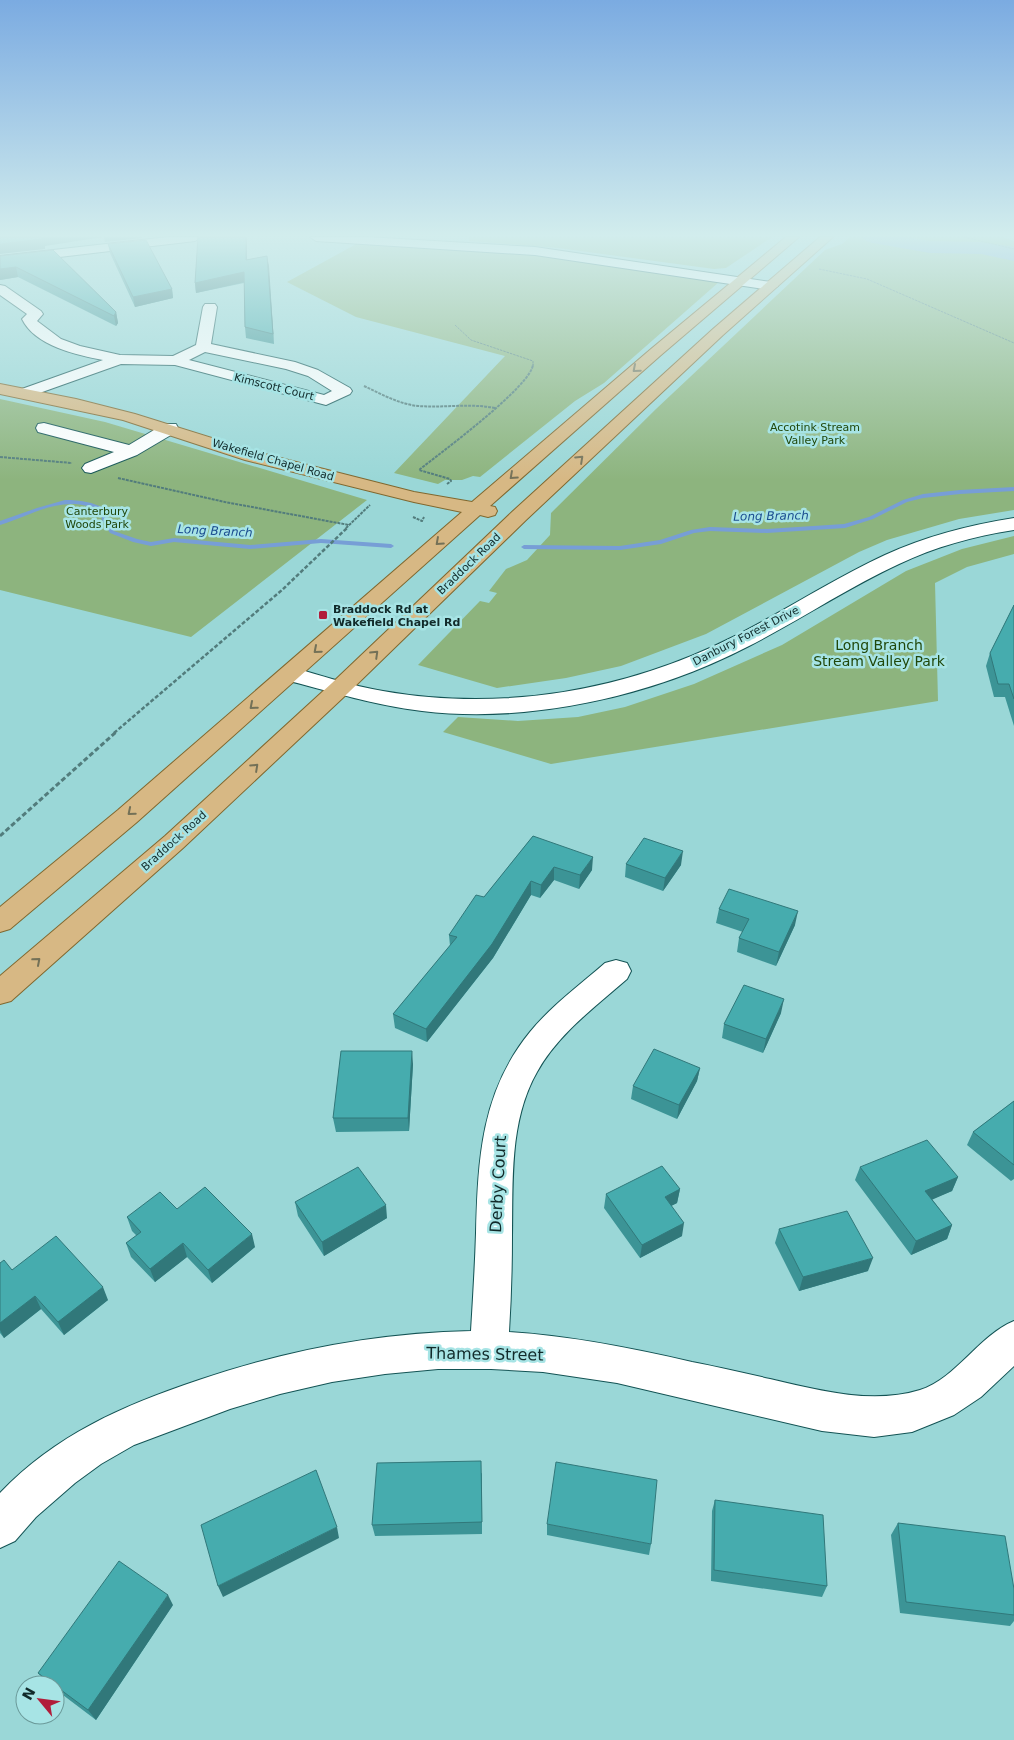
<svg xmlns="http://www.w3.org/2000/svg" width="1014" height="1740" font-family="'DejaVu Sans',sans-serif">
  <rect width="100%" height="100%" fill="#9ad7d7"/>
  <!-- green -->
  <path fill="#8db47e" d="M469,237h303l-46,31 -12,1 -156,-21 -89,-7z
    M850,237h152l12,4v269l-55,9 -72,21 -28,12 -153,82 -85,32 -55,12 -69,10 -79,-23 62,-64 9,2 8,-10 -8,-2 17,-22 21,-9 23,-25 1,-22 105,-104 169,-159 17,-6z
    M360,242l187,14 172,26 -115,101 -29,18 -95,76 -7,-1 -11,4h-17l-7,4 -44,-11 111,-117 -149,-39 -69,-35z
    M0,399l105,23 262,78 -176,137 -191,-47z
    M1014,536v18l-47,13 -32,16 3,118 -387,63 -108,-32 15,-15 60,4 60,-4 47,-10 69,-23 88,-39 124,-74 56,-22z"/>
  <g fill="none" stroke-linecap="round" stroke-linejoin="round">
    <!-- stream -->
    <path fill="#779ed6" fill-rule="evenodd" d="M1014,487v4l-54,3 -37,4 -16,4 -34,17 -28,9 -78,5 -57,-2 -16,2 -33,11 -41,6 -96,-1 -3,-2 3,-2 96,1 40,-6 31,-10 19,-3 57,2 77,-5 25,-7 34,-17 20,-6 37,-4z
      M65,500c16,0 27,2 41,9l2,11 6,11 23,8 14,3 23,-4 76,7 71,-6 70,5 3,2 -3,2 -70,-5 -71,6 -76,-7 -23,4 -18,-4 -23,-9 -8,-13 -1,-9c-38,-18 -65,3 -101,14v-4l37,-13z"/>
    <!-- river -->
    <path fill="#779ed6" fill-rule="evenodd" d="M862,237h45l23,4 51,1 33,5v14l-33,-7 -51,-1 -57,-10 -7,-2z"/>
    <defs>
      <path id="minor" d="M168,237h33l-6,4 -195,23v-8z
        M310,237h57l168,10 236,35 7,4 -7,4 -236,-35 -219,-14z
        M0,285l5,1 36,25 2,3 -6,7 24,18 19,7 40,9 53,1 23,-11 7,-38 2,-3h10l2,3 -6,37 84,18 23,8 32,18 2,3 -2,3 -24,11 -151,-40 -54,-1 -90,32h-12l-2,-3 2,-3 84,-30c-26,-5 -68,-14 -81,-41l5,-5 -27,-19zM205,352l81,17 22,7 24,15 -8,4 -135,-35z
        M44,423l85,22 35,-21h12l2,4 -2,4 -39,23 -46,18 -6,-1 -3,-4 3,-4 29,-12 -76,-20 -2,-4 2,-4z
        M1014,518v12c-40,6 -79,17 -115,34 -52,24 -99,56 -150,82 -96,50 -219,78 -327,65 -48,-6 -94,-20 -140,-32l-3,-5 3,-5 8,-2c31,8 61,19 93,24 119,21 243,0 350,-54 52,-26 100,-58 152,-82 41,-19 85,-30 129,-37z
        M616,960l11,3 4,8 -4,8c-32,28 -69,55 -90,93 -28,49 -24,110 -25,164 0,32 -1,64 -3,96 63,4 123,16 183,30 26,5 52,11 78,17 48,11 101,26 150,11 37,-12 58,-54 94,-69v45l-33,31 -27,18 -42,17 -38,5 -52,-6 -205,-48 -74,-11 -52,-3h-53l-53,5 -53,8 -52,12 -50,15 -96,36 -33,19 -26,19 -39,34 -21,24 -15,7v-55c55,-58 124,-88 199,-113 88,-30 178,-47 272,-49 2,-33 4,-65 5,-98 2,-74 5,-141 54,-201 21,-26 50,-47 75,-69z"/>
      <path id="major" d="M786,237h13l-138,118 -171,151 5,1 2,4 -2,4 -7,2 -8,-2 -343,307 -127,107 -10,3v-25l118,-97 344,-298 -48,-10 -169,-42 -122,-40 -123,-26v-10l76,15 59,15 122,38 157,40 58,10 179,-153z
        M820,237h13l-110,98 -197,185 -178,173 -165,155 -172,153 -11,3v-28l165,-140 167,-153 180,-171 201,-183z"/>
    </defs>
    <!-- minor casing -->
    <use href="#minor" stroke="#135354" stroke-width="2"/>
    <!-- major casing -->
    <use href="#major" stroke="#80682f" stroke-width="2"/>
    <!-- path-far3 -->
    <path stroke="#527c7c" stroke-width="1" stroke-dasharray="2.5 1" stroke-linecap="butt" d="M964,237l50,12
      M819,269l48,10 147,64
      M455,325l16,15 62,21v5"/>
    <!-- path-far2 -->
    <path stroke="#527c7c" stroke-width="2" stroke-dasharray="3 1" stroke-linecap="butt" d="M364,386c17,8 35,18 54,20 26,2 51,-3 77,2
      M0,457l72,6
      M118,478l107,24 124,23
      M447,484l4,-3 -1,-2 -31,-9c20,-16 114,-85 114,-106
      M413,517l9,4 2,-4
      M346,528l24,-23"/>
    <!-- path-far1 -->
    <path stroke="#527c7c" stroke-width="2.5" stroke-dasharray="4 2" stroke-linecap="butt" d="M114,733l168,-143 66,-63"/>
    <!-- path -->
    <path stroke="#527c7c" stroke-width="3" stroke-dasharray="5 2.5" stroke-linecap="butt" d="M0,836l116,-104"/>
    <!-- minor -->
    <use href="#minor" fill="#fff" fill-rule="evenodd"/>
    <!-- major -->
    <use href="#major" fill="#d7b884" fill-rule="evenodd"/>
  </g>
  <!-- wall -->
  <path fill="#3c9496" d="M198,237h48l1,23 20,-4 7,88 -28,-6 -1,-11 -1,-44 -48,10 -1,-10z
    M108,244l64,45 1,9 -38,9 -25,-54z
    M0,256l116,56 2,11 -2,3 -98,-49 -18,3z
    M1014,605v121l-9,-29h-11l-8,-31 4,-13z
    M533,836l59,34 -13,19 -25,-9 -14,18 -9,-3 -38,63 -66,84 -32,-14 -2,-14 57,-68 -1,-11 35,-38z
    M626,864l55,1 -18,26 -38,-14z
    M719,909l76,16 -19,41 -39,-14 2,-14 4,-6 -27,-9z
    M781,1013l-18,40 -41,-15 2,-14z
    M413,1064l-4,67 -73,1 -3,-14z
    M700,1068l-3,13 -20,38 -46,-20 2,-13z
    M1014,1101v78l-3,2 -44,-36 6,-13z
    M860,1167l98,10 -6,14 -20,8 20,26 -5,14 -36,16 -56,-75z
    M680,1189l-3,14 -6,3 11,30 -42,22 -36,-50 2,-14z
    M295,1202l92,16 -63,38 -26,-40z
    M177,1209l78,38 -43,36 -25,-26 -32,25 -24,-25 -5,-14 11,-7 -5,-5 -5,-14z
    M779,1229l89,42 -69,20 -24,-48z
    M0,1263l12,7 96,30 -44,35 -23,-26 -37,29 -4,-5z
    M482,1473v61l-107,2 -3,-11z
    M715,1500l112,86 -5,11 -111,-16 1,-70z
    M898,1523l116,92v6l-4,5 -110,-13 -9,-78z
    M547,1524l104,20 -2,11 -102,-20z
    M173,1605l-77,115 -41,-31v-4h-5l-4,-3 -8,-9z"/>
  <!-- shaded-wall -->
  <path fill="#31787a" d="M40,237h63l-58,9v3l-45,5v-10z
    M104,237h38v1l-37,4z
    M246,237l1,4v29l-1,-10z
    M267,256l2,10 5,78 -1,-10z
    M16,267l2,10 -18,3v-11z
    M244,272l1,10 -49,11 -1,-10z
    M172,289l1,9 -38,9 -2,-10z
    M116,312l2,11 -2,3 -2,-10z
    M683,851l-2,14 -18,26 2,-13z
    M593,857l-1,13 -13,19 1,-14z
    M554,867v13l-14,18 1,-13z
    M531,881v14l-38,63 -66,84 -1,-13z
    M798,911l-3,14 -19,41 3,-14z
    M784,999l-3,14 -18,40 3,-14z
    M412,1051l1,13 -4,67 -1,-13z
    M700,1068l-3,13 -20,38 2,-14z
    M958,1177l-6,14 -32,14 5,-14z
    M680,1189l-3,14 -14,7 2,-13z
    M386,1205l1,13 -63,38 -2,-14z
    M684,1223l-2,13 -42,22 2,-13z
    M952,1225l-5,14 -36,16 5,-14z
    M252,1234l3,13 -43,36 -4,-13z
    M183,1243l4,14 -32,25 -5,-13z
    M873,1258l-5,13 -69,20 4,-14z
    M103,1287l5,13 -44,35 -6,-13z
    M35,1296l6,13 -37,29 -4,-8v-7z
    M337,1527l2,11 -116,59 -5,-11z
    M168,1595l5,10 -77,115 -8,-10z"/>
  <!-- building -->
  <path fill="#46acae" stroke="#31787a" d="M0,237h41l2,2 -43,5z
    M198,237h48v23l21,-4 6,78 -28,-7 -1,-55 -49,11z
    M146,240l26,49 -39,8 -25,-53z
    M53,250l63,62 -2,4 -98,-49 -16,2v-13z
    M1014,605v94l-5,-15h-11l-8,-31z
    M533,836l60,21 -13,18 -26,-8 -13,18 -10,-4 -39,63 -66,85 -33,-15 64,-77 -8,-2 27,-40 8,2z
    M644,838l39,13 -18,27 -39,-14z
    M729,889l69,22 -19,41 -40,-14 10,-19 -30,-10z
    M744,985l40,14 -18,40 -42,-15z
    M654,1049l46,19 -21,37 -46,-19z
    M341,1051h71l-4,67h-75z
    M1014,1101v64l-41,-33z
    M927,1140l31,37 -33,14 27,34 -36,16 -56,-74z
    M662,1166l18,23 -15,8 19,26 -42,22 -36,-51z
    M358,1167l28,38 -64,37 -27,-40z
    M205,1187l47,47 -44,36 -25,-27 -33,26 -24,-26 15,-11 -14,-15 33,-25 17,17z
    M847,1211l26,47 -70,19 -24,-48z
    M56,1236l47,51 -45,35 -23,-26 -35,27v-60l4,-3 8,10z
    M481,1461l1,61 -110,3 5,-62z
    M556,1462l101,18 -6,64 -104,-20z
    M316,1470l21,57 -119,59 -17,-61z
    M715,1500l108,15 4,71 -113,-16z
    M898,1523l107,13 9,53v26l-108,-13z
    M119,1561l49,34 -80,115 -50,-37z"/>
  <!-- one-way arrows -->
  <defs><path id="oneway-chevron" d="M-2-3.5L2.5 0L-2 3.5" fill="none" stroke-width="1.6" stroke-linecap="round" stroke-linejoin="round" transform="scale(1.25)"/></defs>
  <g stroke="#747157">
    <use href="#oneway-chevron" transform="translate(636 369) rotate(139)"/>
    <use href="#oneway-chevron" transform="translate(580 459) rotate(-43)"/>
    <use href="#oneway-chevron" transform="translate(513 476) rotate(138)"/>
    <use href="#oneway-chevron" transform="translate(439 542) rotate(138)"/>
    <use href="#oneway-chevron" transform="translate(317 650) rotate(139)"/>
    <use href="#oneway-chevron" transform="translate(375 654) rotate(-44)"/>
    <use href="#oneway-chevron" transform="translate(253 706) rotate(139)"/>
    <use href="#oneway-chevron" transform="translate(255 767) rotate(-43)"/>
    <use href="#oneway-chevron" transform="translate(131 812) rotate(140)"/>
    <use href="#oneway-chevron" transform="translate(37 961) rotate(-41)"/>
  </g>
  <!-- sky -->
  <linearGradient id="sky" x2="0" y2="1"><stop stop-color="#7babe1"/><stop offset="0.49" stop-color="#d2eded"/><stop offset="1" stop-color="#d2eded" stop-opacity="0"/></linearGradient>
  <rect width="1014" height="480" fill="url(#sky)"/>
  <!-- markers -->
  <rect fill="#b11d3b" stroke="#a7e4e5" stroke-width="2" x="318" y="610" width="10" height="10" rx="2.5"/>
  <g text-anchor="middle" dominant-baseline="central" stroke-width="5" stroke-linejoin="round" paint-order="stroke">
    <!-- far-street labels -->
    <g font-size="11" fill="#112a2a" stroke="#a7e4e5">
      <text transform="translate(274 387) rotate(14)">Kimscott Court</text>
      <text transform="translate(273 460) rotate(16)">Wakefield Chapel Road</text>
      <text transform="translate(469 564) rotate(-44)">Braddock Road</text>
      <text transform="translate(746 636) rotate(-27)">Danbury Forest Drive</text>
      <text transform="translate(174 841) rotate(-42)">Braddock Road</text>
    </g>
    <!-- far-park labels -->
    <g font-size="11" fill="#20470a" stroke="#a7e4e5">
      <text x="815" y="427">Accotink Stream<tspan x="815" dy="13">Valley Park</tspan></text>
      <text x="97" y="511">Canterbury<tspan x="97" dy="13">Woods Park</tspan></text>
    </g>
    <!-- far-poi labels -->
    <g font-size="11" font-weight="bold" fill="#112a2a" stroke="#a7e4e5" text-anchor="start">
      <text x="333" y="609">Braddock Rd at<tspan x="333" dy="13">Wakefield Chapel Rd</tspan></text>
    </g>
    <!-- far-water labels -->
    <g font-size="12" font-style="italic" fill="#1b4d90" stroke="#a7e4e5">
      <text transform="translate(771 516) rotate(-1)">Long Branch</text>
      <text transform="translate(215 531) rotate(3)">Long Branch</text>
    </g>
    <!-- park labels -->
    <g font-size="14" fill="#20470a" stroke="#a7e4e5">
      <text x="879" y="645">Long Branch<tspan x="879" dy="16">Stream Valley Park</tspan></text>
    </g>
    <!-- near-street labels -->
    <g font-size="16" fill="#112a2a" stroke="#a7e4e5">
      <text transform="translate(498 1184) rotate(-87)">Derby Court</text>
      <text transform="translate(485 1354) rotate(1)">Thames Street</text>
    </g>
  </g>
  <!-- north arrow -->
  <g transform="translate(40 1700) rotate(299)"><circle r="24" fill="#a7e4e5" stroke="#6b9a9a"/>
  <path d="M0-4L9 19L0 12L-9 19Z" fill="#b11d3b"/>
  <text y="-8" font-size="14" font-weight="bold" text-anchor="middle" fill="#112a2a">N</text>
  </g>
</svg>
